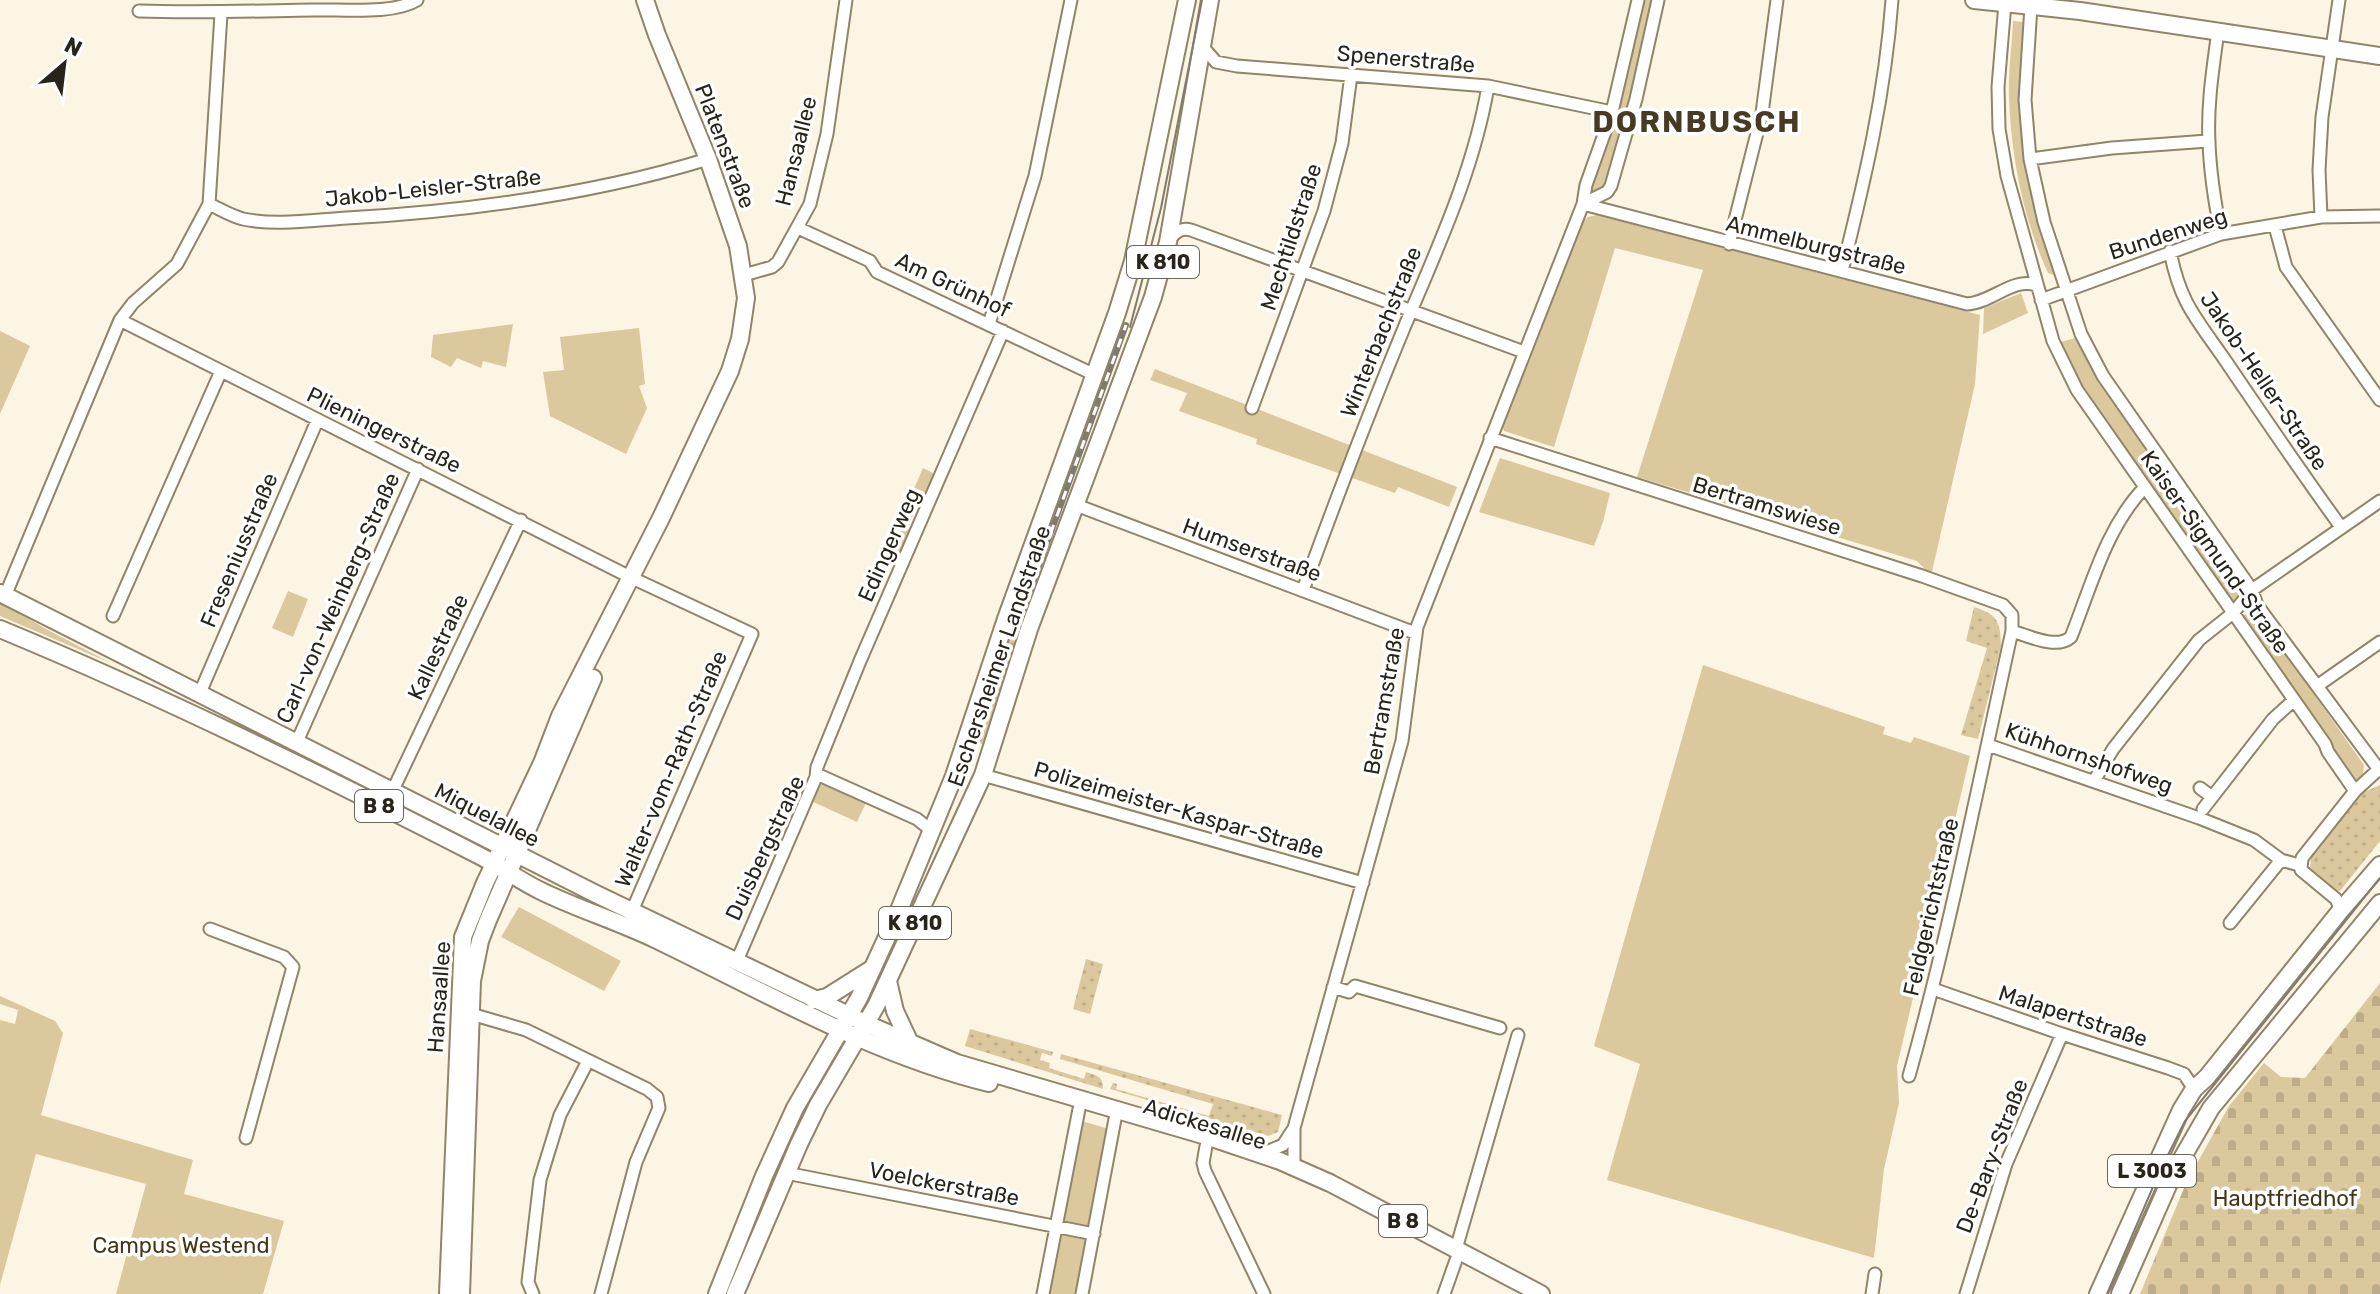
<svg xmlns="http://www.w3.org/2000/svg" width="2380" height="1294" font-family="Rubik,sans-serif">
  <defs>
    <pattern id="grass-dots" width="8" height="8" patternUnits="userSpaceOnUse" patternTransform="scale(2)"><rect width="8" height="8" fill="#dbc89d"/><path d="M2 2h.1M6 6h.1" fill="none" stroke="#bcac87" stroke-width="1.8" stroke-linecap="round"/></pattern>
    <pattern id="cemetery-stones" width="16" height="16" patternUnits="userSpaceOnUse" patternTransform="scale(2)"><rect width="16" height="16" fill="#dbc89d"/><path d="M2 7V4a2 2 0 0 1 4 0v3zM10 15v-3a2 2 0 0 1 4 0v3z" fill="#bcac87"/></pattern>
  </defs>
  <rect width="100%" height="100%" fill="#fdf5e3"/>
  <!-- grass -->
  <path fill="url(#grass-dots)" d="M1974,607c23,7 27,15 27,39l-23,93 -17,-4 26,-87 -21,-7z
    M1012,629l11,4 -34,114 -12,-5z
    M2380,785v56l-40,50h-7l-23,-21 1,-16 53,-62z
    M1086,959l17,5 -13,50 -17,-5z
    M970,1029l83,23 -1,4 -10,-3 -2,7 10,3 -1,5 35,11 2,-7c12,4 17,4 17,17l-138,-43z
    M1061,1054l221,61 -4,17 -10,4 -158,-47 3,-6 4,1 -1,5 93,27 4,-12 -153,-45z"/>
  <!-- cemetery -->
  <path fill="url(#cemetery-stones)" d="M2380,983v311h-240l47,-113 42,-75 35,-43 17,14 24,1z"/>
  <!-- green -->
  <path fill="#dbc89d" d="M1643,0h11l-22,100 -25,88 -12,6 -5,-3z
    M2013,21l11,1 -4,76 6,65 33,114 -11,-4c-25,-54 -37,-117 -39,-176 -1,-25 3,-51 4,-76z
    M1597,215l383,100 -5,69 -44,192 -14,-15 -280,-84 66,-207 -88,-22 -61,199 -50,-16 -2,-5 79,-204 7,-5z
    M2021,293l7,20 -45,21 1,-26z
    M513,324l-7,43 -23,-6 -2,7 -24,-10 -6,9 -20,-10 2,-22z
    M639,328l6,56 -6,2 8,22 -21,46 -76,-38 -7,-44 21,-2 -4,-33z
    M0,331l30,15 -30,68z
    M2076,338l22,41 92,132 4,16 49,68 -9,8 -152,-217 -22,-44z
    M1155,369l302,118 -8,20 -51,-20 -3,6 -139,-49 1,-5 -78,-28 8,-18 -37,-13z
    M1500,458l110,35 -7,29 -9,24 -115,-34z
    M923,468l14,7 -11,25 -6,-2 -12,29 5,2 -14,32 -14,-6z
    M288,591l20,8 -15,38 -21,-9z
    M0,602l46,27 67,35 -113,-48z
    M2253,608l111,157 -1,9 -7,6 -113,-164z
    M1703,665l182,62 -2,7 28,9 3,-6 56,19 -73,310 2,37 -15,66 -10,89 -267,-78 33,-116 -46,-18z
    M823,784l43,19 -9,19 -46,-21 6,-15z
    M519,907l102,54 -17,30 -103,-54z
    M0,996l55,25 8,12 -22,82 152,45 -9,34 100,27 -21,73h-147l30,-110 -110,-30 -36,131v-265l15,4 3,-14 -18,-6z
    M1082,1121l27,8 -27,165h-35z"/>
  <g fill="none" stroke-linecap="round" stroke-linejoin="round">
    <defs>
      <path id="street" d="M2005,3l-7,84 1,42 8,47 46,165 24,49 248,354 3,8 27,39
        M2031,6l-6,94 5,59 14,63 37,112 22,42 149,214 5,15 123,166
        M139,11c58,2 115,0 174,-1 29,-1 80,5 104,-10
        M2218,31c-5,37 -11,74 -9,111 1,31 6,62 12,92
        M1202,46l14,16 21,4 251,20 124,26
        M2030,159l82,-11 96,-7
        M209,204c11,5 22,12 34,15 33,7 70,1 104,-1 122,-7 244,-23 361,-59
        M1583,204l384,100c24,-1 46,-27 69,-19
        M1583,204l24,-12 4,-6 25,-87 22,-99
        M2321,217l-2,-47 3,-53 17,-117
        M2275,226l11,41 94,133
        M798,228l72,33 7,11 218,103
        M1168,241c7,-8 12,-14 23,-11l333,122
        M1729,244l33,-131 15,-113
        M2170,251c10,52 26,67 55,109 38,56 76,112 116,167
        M1842,271c23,-92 43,-176 50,-271
        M744,275l28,-8 6,-5 32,-58 17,-70 19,-134
        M2041,300l180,-66 100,-17 59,-1
        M120,320l510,257 122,57 -120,277
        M989,324l46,-148 36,-176
        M1252,408l72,-197 18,-68 9,-68
        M1490,438l432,138 81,29 9,10v16c-33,149 -62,299 -103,445
        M1076,505l339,128
        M1303,590c32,-88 65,-175 101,-262 33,-79 70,-158 84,-242
        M5,596l115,-276 13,-17 44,-39 32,-60 12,-190
        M113,616l108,-245
        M2012,631c17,5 45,19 59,6 20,-50 35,-110 74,-150
        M2317,686l63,-44
        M199,695l118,-274
        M296,744l122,-275
        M1988,745l211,73 55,22 27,20 18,5
        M983,775l380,108
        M816,777l1,-10 43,-106 143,-330
        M2094,781l19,-32 86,-109 34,-27 19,-23 128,-89
        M2200,788l12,9
        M392,792l129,-272
        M2203,809l70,-90 21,-19
        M2341,910l-5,-11 -35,-29 1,-12 53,-67 23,-21
        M2230,923l51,-63
        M210,929l74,28 9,10 -47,171
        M736,963l80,-186 5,-1 96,43 15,12
        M1333,987l16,5 6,-6 145,42
        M1933,989l129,45 106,34 16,6 10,15
        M471,1014l55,16 121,59 10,8 2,11 -23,54 -35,132
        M1294,1128v39
        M1206,1146l-3,17 2,8 59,123
        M1262,1154l21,-9 11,-17 108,-387 15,-114 166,-423 3,-19 26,-73 26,-112
        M786,1173l308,61
        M1456,1249l62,-214
        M533,1294l-5,-12 12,-102 20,-65 28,-54
        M1043,1294l36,-185
        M1082,1294l33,-175
        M1444,1294l12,-34
        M1872,1294l3,-20
        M1966,1294l40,-130 56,-130"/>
      <path id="secondary" d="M1974,0l106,11 300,45
        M448,1294l15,-357 22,-54 57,-120 18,-47 101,-198 69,-147 10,-32 6,-41 -8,-52 -30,-87 -51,-124 -12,-35
        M461,1294l11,-313 8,-40 8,-21 105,-242"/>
      <path id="primary" d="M0,593l596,301 271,130 90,39 249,73 74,25 50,22 211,111
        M0,629c164,68 324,147 482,228 19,10 37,23 57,33 38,19 79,31 118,50 108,52 214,114 332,143
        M888,981l7,30 15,32
        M814,1000l13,-3 46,-29
        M717,1294l47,-118 31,-68 64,-110 38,-83 57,-139 52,-157 111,-306 16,-52 54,-261
        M735,1294l64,-150 19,-39 58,-99 107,-231 46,-146 124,-332 15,-55 42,-242
        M2098,1294l83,-184 13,-21 13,-12 134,-167 39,-45
        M2120,1294l53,-120 38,-66 169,-205"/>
    </defs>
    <!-- street casing -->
    <use href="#street" stroke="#908469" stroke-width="15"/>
    <!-- secondary casing -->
    <use href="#secondary" stroke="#908469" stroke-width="20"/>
    <!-- primary casing -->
    <use href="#primary" stroke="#908469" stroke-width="20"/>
    <!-- street -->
    <use href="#street" stroke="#fff" stroke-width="11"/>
    <!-- secondary -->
    <use href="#secondary" stroke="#fff" stroke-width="16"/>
    <!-- primary -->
    <use href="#primary" stroke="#fff" stroke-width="16"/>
    <!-- tram -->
    <path stroke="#817b6d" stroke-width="2" d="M1130,327l31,-119 41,-208
      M2107,1294l52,-121 26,-52 195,-243"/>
    <defs>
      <path id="rail" d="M1020,618l106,-293"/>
    </defs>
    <!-- rail casing -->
    <use href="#rail" stroke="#817b6d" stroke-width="6"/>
    <!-- rail -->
    <use href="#rail" stroke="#fff" stroke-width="3" stroke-dasharray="9" stroke-linecap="butt"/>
  </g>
  <g text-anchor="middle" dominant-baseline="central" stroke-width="7" stroke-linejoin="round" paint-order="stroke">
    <!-- shield labels -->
    <g fill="#fff" stroke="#69665e" stroke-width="2">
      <rect x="1127" y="246" width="72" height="32" rx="6"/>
      <rect x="355" y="790" width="48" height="32" rx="6"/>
      <rect x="879" y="907" width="72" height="32" rx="6"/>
      <rect x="2108" y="1155" width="88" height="32" rx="6"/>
      <rect x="1379" y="1205" width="48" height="32" rx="6"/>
    </g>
    <g font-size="20" font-weight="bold" fill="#292419">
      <text x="1163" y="262">K 810</text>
      <text x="379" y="806">B 8</text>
      <text x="915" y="923">K 810</text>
      <text x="2152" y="1171">L 3003</text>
      <text x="1403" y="1221">B 8</text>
    </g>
    <!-- street labels -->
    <g font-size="22" fill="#292419" stroke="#fff">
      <text transform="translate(1406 59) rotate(5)">Spenerstraße</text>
      <text transform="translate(725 146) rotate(69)">Platenstraße</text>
      <text transform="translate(796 151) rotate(-76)">Hansaallee</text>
      <text transform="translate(433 188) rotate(-6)">Jakob-Leisler-Straße</text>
      <text transform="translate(2168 234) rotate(-18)">Bundenweg</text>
      <text transform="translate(1291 237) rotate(-72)">Mechtildstraße</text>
      <text transform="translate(1816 245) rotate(14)">Ammelburgstraße</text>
      <text transform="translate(953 285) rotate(25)">Am Grünhof</text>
      <text transform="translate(1381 332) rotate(-68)">Winterbachstraße</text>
      <text transform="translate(2264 381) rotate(56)">Jakob-Heller-Straße</text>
      <text transform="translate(384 430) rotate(26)">Plieningerstraße</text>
      <text transform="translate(1767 506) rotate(17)">Bertramswiese</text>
      <text transform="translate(889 545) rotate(-66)">Edingerweg</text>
      <text transform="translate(239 550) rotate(-67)">Freseniusstraße</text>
      <text transform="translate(1252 550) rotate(20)">Humserstraße</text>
      <text transform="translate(2215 552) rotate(55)">Kaiser-Sigmund-Straße</text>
      <text transform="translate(338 598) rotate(-66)">Carl-von-Weinberg-Straße</text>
      <text transform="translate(438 647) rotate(-65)">Kallestraße</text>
      <text transform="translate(999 656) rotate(-71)">Eschersheimer Landstraße</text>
      <text transform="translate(1384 701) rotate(-80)">Bertramstraße</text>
      <text transform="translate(2089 758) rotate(19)">Kühhornshofweg</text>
      <text transform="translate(671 769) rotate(-67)">Walter-vom-Rath-Straße</text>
      <text transform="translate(1179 810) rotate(16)">Polizeimeister-Kaspar-Straße</text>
      <text transform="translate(487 815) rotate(27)">Miquelallee</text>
      <text transform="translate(765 848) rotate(-65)">Duisbergstraße</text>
      <text transform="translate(1931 907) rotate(-77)">Feldgerichtstraße</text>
      <text transform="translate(439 997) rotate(-86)">Hansaallee</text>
      <text transform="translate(2073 1016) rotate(18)">Malapertstraße</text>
      <text transform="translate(1205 1124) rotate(17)">Adickesallee</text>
      <text transform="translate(1992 1156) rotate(-69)">De-Bary-Straße</text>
      <text transform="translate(944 1184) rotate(11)">Voelckerstraße</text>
    </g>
    <!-- park labels -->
    <g font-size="22" fill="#443718" stroke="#fff">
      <text x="2285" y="1198">Hauptfriedhof</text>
      <text x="181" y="1245">Campus Westend</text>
    </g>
    <!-- district labels -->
    <g font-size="30" font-weight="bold" letter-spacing="2" fill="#473c23" stroke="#fff">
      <text x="1697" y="122">DORNBUSCH</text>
    </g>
  </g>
  <!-- north arrow -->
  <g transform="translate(64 64) rotate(28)" stroke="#ffffff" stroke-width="6" paint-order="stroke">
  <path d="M0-6L14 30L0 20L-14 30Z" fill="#292419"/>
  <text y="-12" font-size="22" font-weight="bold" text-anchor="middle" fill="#292419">N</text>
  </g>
</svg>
